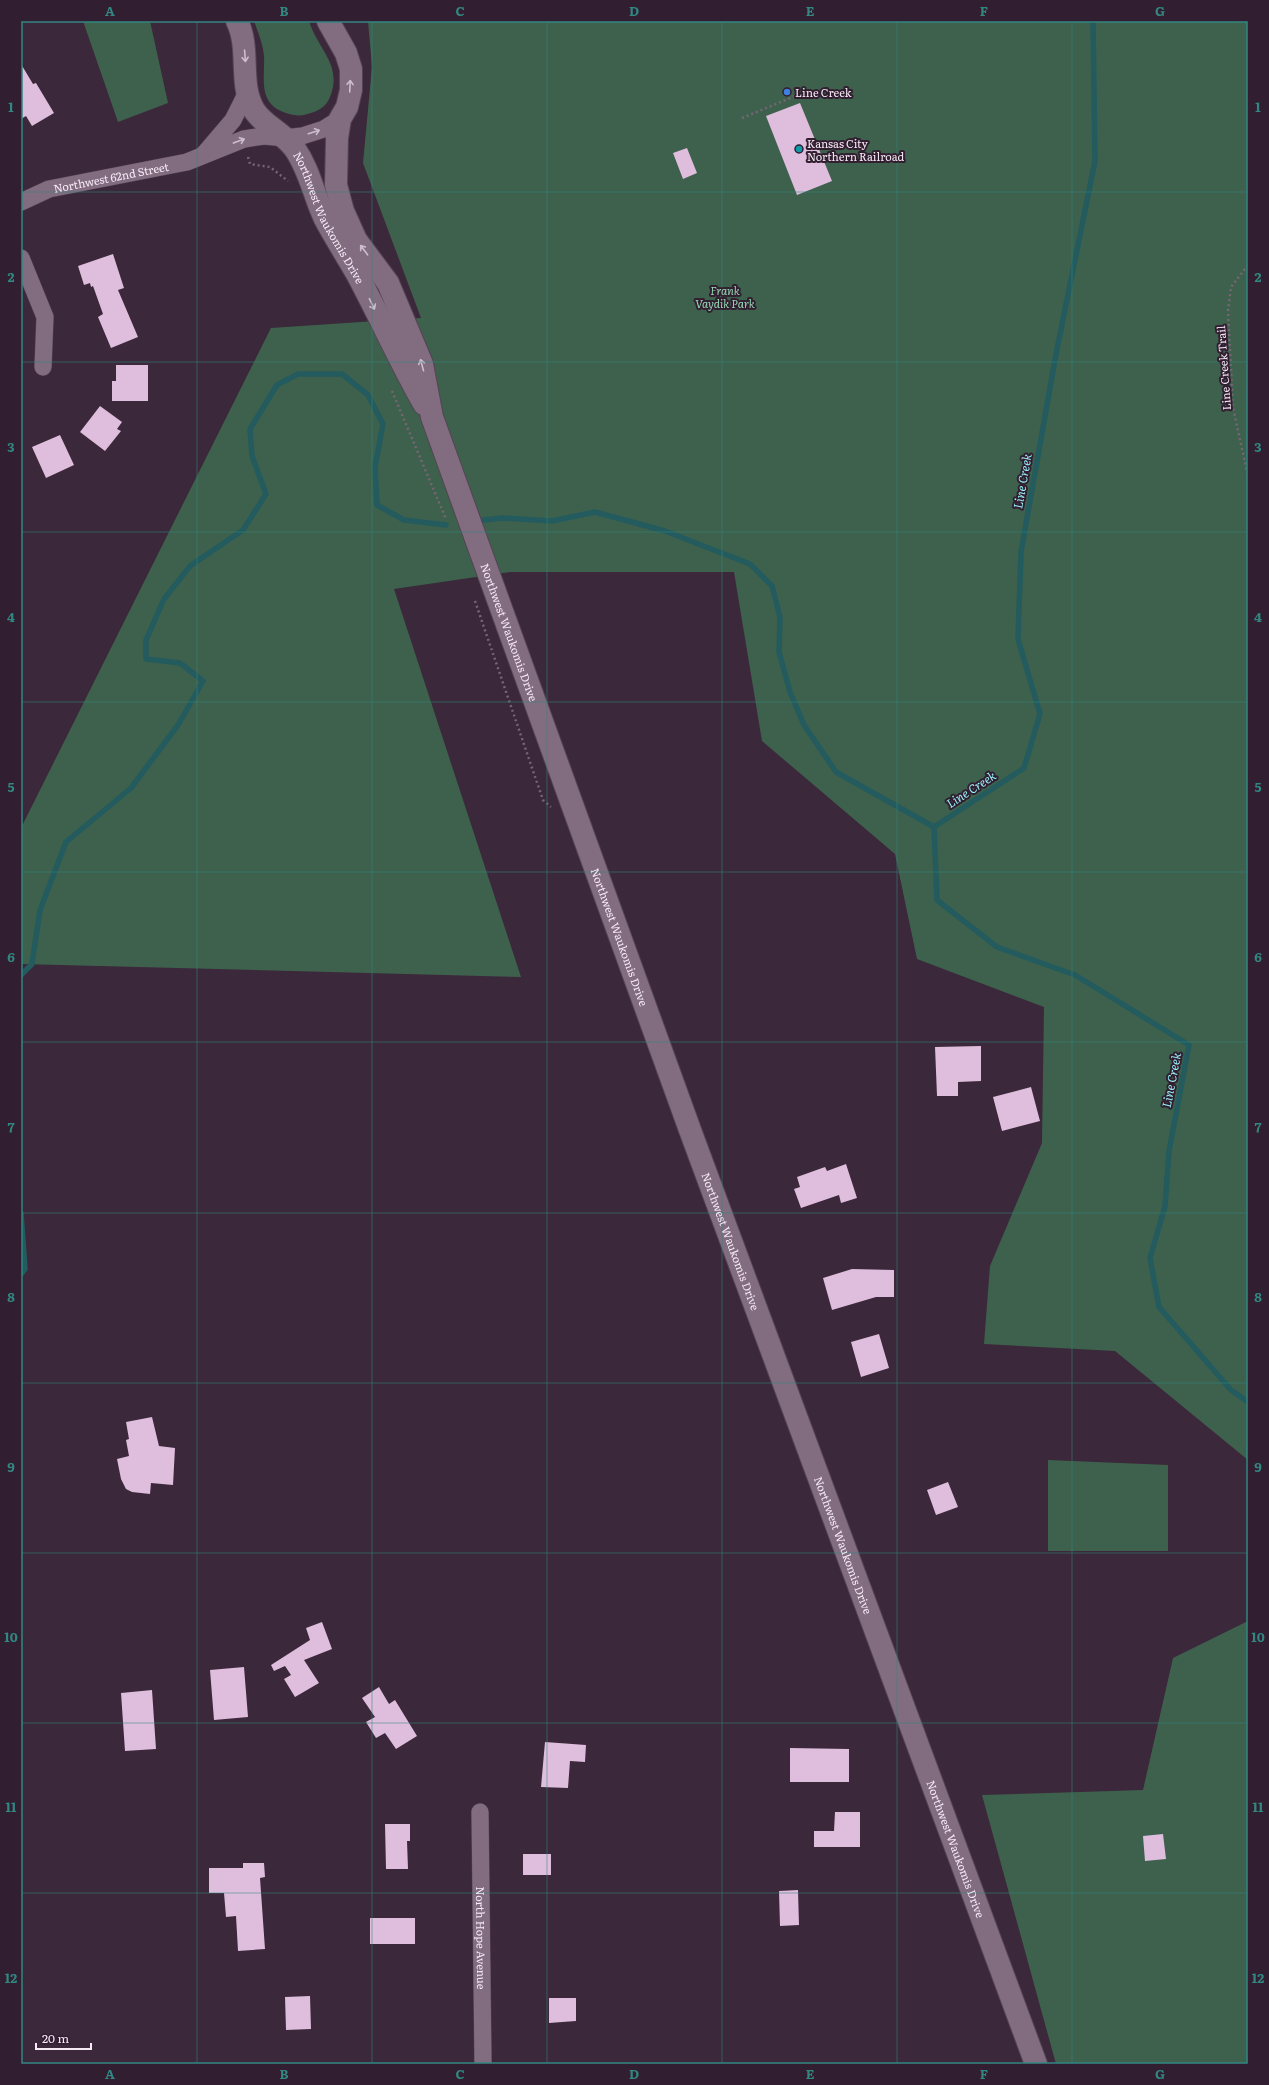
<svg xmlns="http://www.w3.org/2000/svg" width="1269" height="2085" font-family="Literata,serif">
  <rect width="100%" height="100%" fill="#3b283a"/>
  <!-- green -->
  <path fill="#3e614d" d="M83,21h67l18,82 -50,19z
    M254,21h55c9,29 34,44 21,76 -4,11 -14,15 -26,18 -10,2 -26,-3 -33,-11 -11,-13 -6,-32 -7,-48 -1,-12 -6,-24 -10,-35z
    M368,21h880v1439l-133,-109 -131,-7 6,-78 52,-123 2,-136 -127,-48 -22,-105 -133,-113 -28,-169h-224l-116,17 127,388 -500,-13v-136l250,-500 150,-10 -58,-155 9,-96z
    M1048,1460l120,5v86h-120z
    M1248,1621v443h-192l-74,-269 161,-5 30,-132z"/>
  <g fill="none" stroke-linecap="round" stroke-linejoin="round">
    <!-- stream -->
    <path stroke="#235b5e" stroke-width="5.5" d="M1093,21l2,140 -39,193 -35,198 -3,87 22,75 -16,54 -90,59 3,73 60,47 78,28 114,70 -20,106 -4,55 -15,52 9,49 72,83 17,12
      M475,521l27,-3 50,3 43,-9 70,19 85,33 22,22 8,31 -1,35 11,40 14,33 32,47 98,55
      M21,975l11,-11 8,-54 26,-68 65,-54 47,-63 25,-44 -23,-18 -34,-4v-19l18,-41 26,-33 53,-36 23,-36 -14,-38 -2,-27 27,-44 21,-11h44l26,21 15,29 -8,43 2,38 27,15 42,5
      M21,1213l4,56 -4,5"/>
  </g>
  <!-- building -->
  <path fill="#dfbddd" d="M21,64l12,20 3,-1 18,30 -22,13 -6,-10 -5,3z
    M800,103l32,78 -35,14 -31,-79z
    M687,148l10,25 -14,6 -10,-26z
    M113,254l11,34 -6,2 20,47 -27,11 -13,-31 5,-3 -10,-28 -2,1 -1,-4 -6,2 -6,-19z
    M116,365h32v36h-36v-20h4z
    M100,406l22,16 -5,7 4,2 -16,20 -25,-19z
    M60,435l14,30 -28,13 -14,-31z
    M981,1046v35l-23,1v14h-21l-2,-49z
    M1031,1087l9,34 -38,10 -9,-34z
    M846,1164l11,34 -16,5 -2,-8 -38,13 -7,-19 6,-2 -3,-10 28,-10 2,4z
    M852,1269l42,1v27h-18l-44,13 -9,-32z
    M879,1334l10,34 -28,9 -10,-35z
    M152,1417l7,29 16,2 -2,37 -22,-2 -1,11 -18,-2 -6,-3 -5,-10 -4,-20 12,-3 -3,-16 3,-1 -3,-17z
    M948,1482l10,25 -22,8 -9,-25z
    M322,1622l10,27 -28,11 15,23 -24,14 -11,-18 7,-4 -6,-9 -11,5 -3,-6 39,-25 -4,-12z
    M244,1667l4,50 -34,3 -4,-50z
    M379,1687l10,17 6,-4 22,36 -21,13 -11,-16 -9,5 -10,-16 9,-5 -13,-19z
    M152,1690l4,59 -31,2 -4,-58z
    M545,1742l41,3 -1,17 -15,-1 -2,27 -27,-1z
    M790,1748l59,1v33h-59z
    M835,1812h25v35h-46v-16h20z
    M385,1824h25v17h-3l1,28h-22z
    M1163,1834l3,25 -21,2 -2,-25z
    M523,1854h28v21h-28z
    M243,1863h21l1,14 -5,1 5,71 -27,2 -2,-35 -10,1 -2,-24h-15v-25h34z
    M798,1890l1,35 -19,1 -1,-35z
    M370,1918h45v26h-45z
    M310,1996l1,33 -25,1 -1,-33z
    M549,1998h27v23l-27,2z"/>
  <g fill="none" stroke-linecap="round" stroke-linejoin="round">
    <defs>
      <g id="street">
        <path d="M204,154l29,-34 14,-28"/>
        <path id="s1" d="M21,202l28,-13 138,-27 57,-23 20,-3 21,2 17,-2 22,-7 16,-10"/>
        <path d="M21,258l24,59 -2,50"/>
        <path id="s2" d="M480,1812l3,252"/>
      </g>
      <g id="secondary">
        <path id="s3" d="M237,21c14,28 1,62 17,89 10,16 30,23 41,39 15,22 19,47 30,70 10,19 22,37 32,55 23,43 43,88 67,130"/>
        <path id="s4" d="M328,21l18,32 5,16v21l-4,17 -7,12 -3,19 -1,47 7,26 13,29 32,43 34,81 10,53 44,122 214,591 346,934"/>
      </g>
    </defs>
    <!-- street casing -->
    <use href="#street" stroke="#554454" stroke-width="18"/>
    <!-- secondary casing -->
    <use href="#secondary" stroke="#554454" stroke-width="24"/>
    <!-- path -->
    <path stroke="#766575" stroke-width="2.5" stroke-dasharray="2 3" stroke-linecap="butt" d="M742,118l58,-24
      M248,157l2,7 20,3 18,14
      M1248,265l-17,22 -3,24 5,97 15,68
      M392,391l54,128
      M475,601l68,199 8,7"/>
    <!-- street -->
    <use href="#street" stroke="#826c80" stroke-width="17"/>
    <!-- secondary -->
    <use href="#secondary" stroke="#826c80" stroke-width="22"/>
  </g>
  <!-- one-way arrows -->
  <defs><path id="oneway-shaft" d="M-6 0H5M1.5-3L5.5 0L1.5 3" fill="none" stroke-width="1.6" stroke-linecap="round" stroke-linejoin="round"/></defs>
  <g stroke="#cdbecc">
    <use href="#oneway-shaft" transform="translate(245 56) rotate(86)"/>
    <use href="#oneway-shaft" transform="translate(350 86) rotate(-87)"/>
    <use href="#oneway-shaft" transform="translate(314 132) rotate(-18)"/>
    <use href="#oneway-shaft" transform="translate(239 141) rotate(-20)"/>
    <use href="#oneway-shaft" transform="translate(364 250) rotate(-127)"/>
    <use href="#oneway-shaft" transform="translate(372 304) rotate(64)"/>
    <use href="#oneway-shaft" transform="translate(422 365) rotate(-105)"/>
  </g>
  <!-- grid -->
  <path fill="none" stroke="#328782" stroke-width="1" stroke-opacity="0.55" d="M197,21v2043M372,21v2043M547,21v2043M722,21v2043M897,21v2043M1072,21v2043M21,192h1227M21,362h1227M21,532h1227M21,702h1227M21,872h1227M21,1042h1227M21,1213h1227M21,1383h1227M21,1553h1227M21,1723h1227M21,1893h1227"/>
  <!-- markers -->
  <circle fill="#3f7fe0" stroke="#311e30" stroke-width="1.5" cx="787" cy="92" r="4"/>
  <circle fill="#0f9aa8" stroke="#311e30" stroke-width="1.5" cx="799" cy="149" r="4"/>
  <g text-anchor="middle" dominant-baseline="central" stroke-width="4" stroke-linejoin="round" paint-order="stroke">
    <!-- poi labels -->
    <g font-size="11" fill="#f6eaf5" stroke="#311e30" text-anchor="start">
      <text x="795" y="92">Line Creek</text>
      <text x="807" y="143">Kansas City<tspan x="807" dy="13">Northern Railroad</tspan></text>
    </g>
    <!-- street labels -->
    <g font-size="11" fill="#f6eaf5" stroke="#311e30">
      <text stroke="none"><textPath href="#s1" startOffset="94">Northwest 62nd Street</textPath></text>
      <text stroke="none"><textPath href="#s3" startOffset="225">Northwest Waukomis Drive</textPath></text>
      <text transform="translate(1223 368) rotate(-94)">Line Creek Trail</text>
      <text stroke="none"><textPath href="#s4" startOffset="655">Northwest Waukomis Drive</textPath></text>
      <text stroke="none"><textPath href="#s4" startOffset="979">Northwest Waukomis Drive</textPath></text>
      <text stroke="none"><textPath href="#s4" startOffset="1303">Northwest Waukomis Drive</textPath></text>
      <text stroke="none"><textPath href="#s4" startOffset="1627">Northwest Waukomis Drive</textPath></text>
      <text stroke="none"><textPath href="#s4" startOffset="1951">Northwest Waukomis Drive</textPath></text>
      <text stroke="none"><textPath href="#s2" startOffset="126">North Hope Avenue</textPath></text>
    </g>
    <!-- park labels -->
    <g font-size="11" font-style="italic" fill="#97dbb4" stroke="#311e30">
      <text x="725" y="290">Frank<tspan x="725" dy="13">Vaydik Park</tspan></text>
    </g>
    <!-- water labels -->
    <g font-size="12" font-style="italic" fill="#97f2f8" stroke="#311e30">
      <text transform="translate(1022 481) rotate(-80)">Line Creek</text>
      <text transform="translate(971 789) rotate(-33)">Line Creek</text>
      <text transform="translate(1171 1080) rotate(-79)">Line Creek</text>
    </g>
  </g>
  <!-- border -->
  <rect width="1269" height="2085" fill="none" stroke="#311e30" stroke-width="44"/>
  <!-- scale -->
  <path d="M36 2043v6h55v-6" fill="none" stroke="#f6eaf5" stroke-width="2"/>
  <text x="42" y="2043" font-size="12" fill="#f6eaf5" stroke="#311e30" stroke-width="3" paint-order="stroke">20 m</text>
  <rect x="22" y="22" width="1225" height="2041" fill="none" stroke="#328782" stroke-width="1.5"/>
  <g font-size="13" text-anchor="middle" font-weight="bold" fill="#328782">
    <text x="110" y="16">A</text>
    <text x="284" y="16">B</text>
    <text x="460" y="16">C</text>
    <text x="634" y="16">D</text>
    <text x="810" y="16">E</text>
    <text x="984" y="16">F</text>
    <text x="1160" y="16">G</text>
    <text x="11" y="112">1</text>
    <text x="1258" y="112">1</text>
    <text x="11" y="282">2</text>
    <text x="1258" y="282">2</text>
    <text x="11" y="452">3</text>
    <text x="1258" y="452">3</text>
    <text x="11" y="622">4</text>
    <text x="1258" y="622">4</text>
    <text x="11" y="792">5</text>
    <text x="1258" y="792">5</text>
    <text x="11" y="962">6</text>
    <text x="1258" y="962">6</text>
    <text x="11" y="1132">7</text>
    <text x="1258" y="1132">7</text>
    <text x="11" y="1302">8</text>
    <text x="1258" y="1302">8</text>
    <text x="11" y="1472">9</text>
    <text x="1258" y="1472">9</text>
    <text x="11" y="1642">10</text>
    <text x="1258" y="1642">10</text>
    <text x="11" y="1812">11</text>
    <text x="1258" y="1812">11</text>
    <text x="11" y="1983">12</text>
    <text x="1258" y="1983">12</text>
    <text x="110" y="2079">A</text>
    <text x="284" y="2079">B</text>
    <text x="460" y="2079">C</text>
    <text x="634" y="2079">D</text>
    <text x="810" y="2079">E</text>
    <text x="984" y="2079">F</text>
    <text x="1160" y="2079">G</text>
  </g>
</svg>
